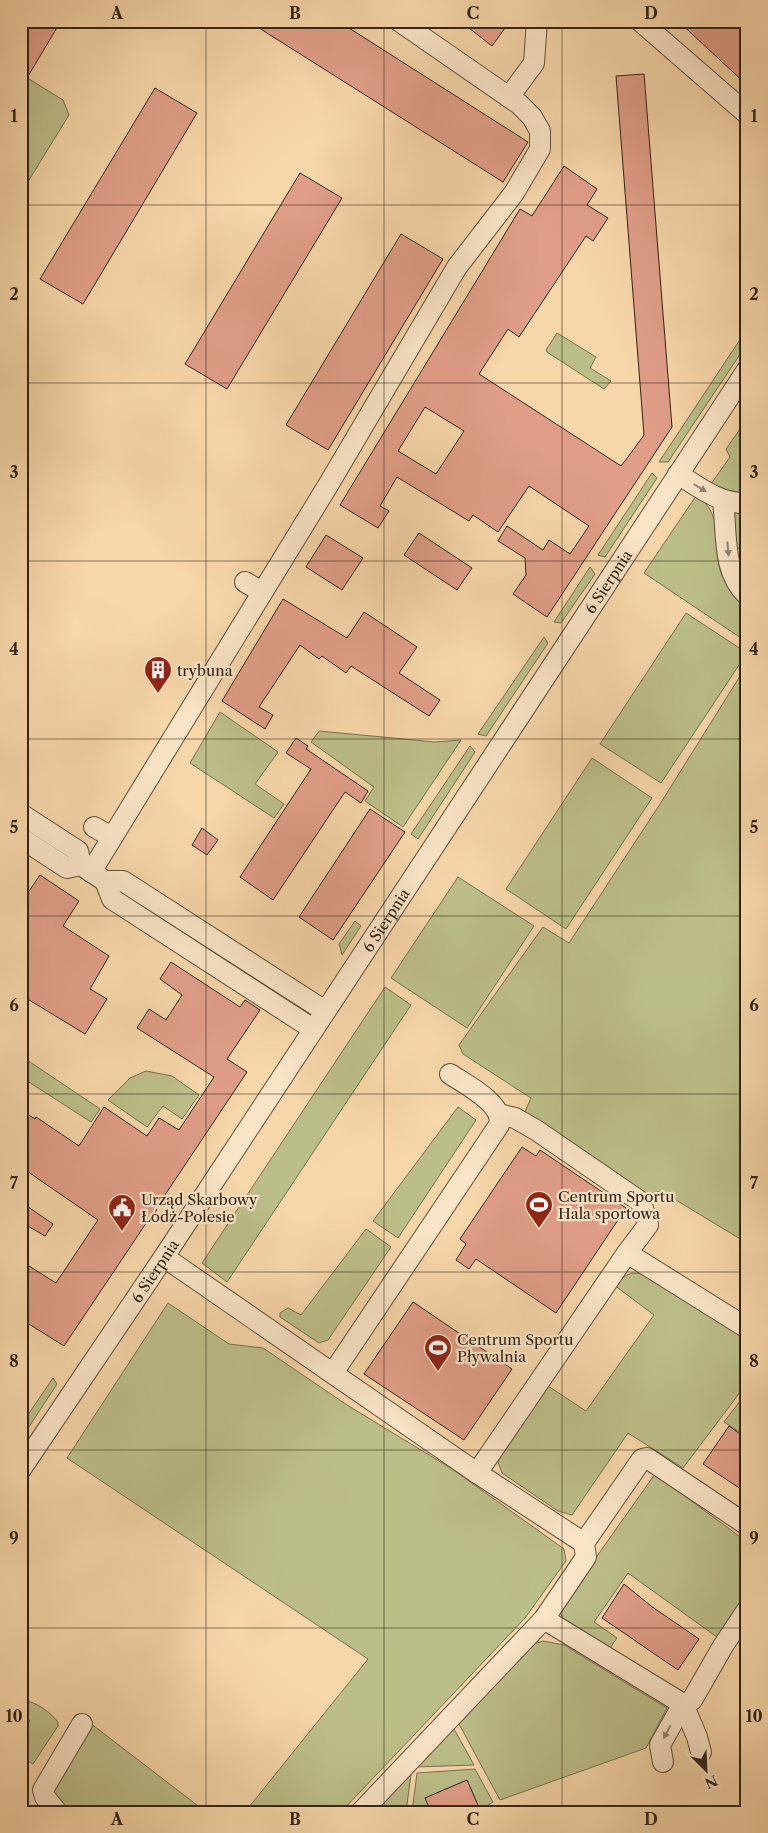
<svg xmlns="http://www.w3.org/2000/svg" width="768" height="1833" font-family="'Libre Caslon Text',serif">
  <rect width="100%" height="100%" fill="#f7d6a9"/>
  <filter id="stains"><feTurbulence type="fractalNoise" baseFrequency=".004" numOctaves="4"/><feColorMatrix values="0 0 0 0 .2 0 0 0 0 .09 0 0 0 0 .02 0 0 0 .5 -.17"/></filter>
  <radialGradient id="worn" r=".72"><stop offset=".6" stop-color="#630" stop-opacity="0"/><stop offset="1" stop-color="#630" stop-opacity=".3"/></radialGradient>
  <!-- green -->
  <path fill="#bcbe89" stroke="#777150" d="M21,74l42,26 6,15 -48,78z
    M747,329v15l-79,118h-9z
    M557,333l39,24 -6,11 21,13 -7,8 -57,-37 -1,-2z
    M747,419v75l-10,1 -26,-11 19,-27 -4,-8z
    M652,473l5,5 -52,79 -7,-2z
    M696,496c29,17 16,49 25,77 5,14 15,23 26,33v36l-103,-69z
    M747,511v28l-11,12 -2,-39z
    M590,567l5,7 -34,49 -7,-1z
    M686,613l61,40 -86,130 -61,-39z
    M544,637l4,6 -62,93 -8,-2z
    M747,665v578l-86,-52 -18,4 -119,-81 7,-16 -68,-44 -4,-9 84,-118 26,16 91,-139z
    M220,712l58,40 -23,32 29,20 -10,14 -84,-55z
    M319,731l116,11 26,-2 -58,87 -38,-26 9,-14 -63,-45z
    M470,746l5,6 -57,87 -7,-5z
    M592,758l60,40 -86,131 -60,-40z
    M458,877l76,49 -67,102 -76,-50z
    M355,921l6,5 -19,29 -3,-11z
    M385,987l26,18 -184,277 -25,-19z
    M21,1056l79,53 -9,13 -70,-45z
    M146,1071l26,5 27,19 -17,24 -19,-13 -16,21 -39,-27 22,-22z
    M458,1107l18,13 -78,118 -25,-17z
    M366,1229l25,18 -63,93 -9,3 -39,-26v-4l8,-5 13,7z
    M632,1273l14,1 101,62v47l-64,85 -55,-35 -56,82 -14,-4 -56,-38 -4,-11 4,-10 46,-66 38,25 68,-96 -40,-30 6,-7z
    M168,1303l61,41 34,4 84,57 105,64 112,80 2,12 -41,57 -184,194h-96l123,-153 -301,-201z
    M53,1378l4,6 -36,55v-14z
    M747,1392v45l-23,-15z
    M655,1474l92,68v60l-26,38 -93,-67 -34,49 23,16 -9,13 -40,-22 -9,-19z
    M543,1641l21,4 103,63 -21,40 -146,52 -41,-76 75,-80z
    M24,1701c12,0 27,12 34,21v4l-25,38 -12,-7v-31l9,-5 -9,-14z
    M90,1723l116,89h-140l-17,-22z
    M454,1729l20,36 -58,2z
    M475,1769l18,33 -6,4 3,6h-13l3,-2 -13,-30 -42,18 6,14h-19l5,-39z
    M411,1774l-5,38h-32z"/>
  <!-- building -->
  <path fill="#e09e88" stroke="#322417" fill-rule="evenodd" d="M21,21h40l-40,67z
    M248,21h90l190,121 -25,40z
    M460,21h50l-18,25z
    M678,21h64l5,5v59z
    M644,74l28,353 -125,190 -34,-23 13,-19 -1,-17 -27,-17 9,-15 36,24 6,-10 21,14 19,-28 -60,-40 -31,46 -25,-17 -4,6 -72,-44 -17,29 9,5 -11,17 -38,-23 180,-296 12,7 32,-50 33,23 -10,16 21,13 -15,23 -7,-5 -67,101 -11,-8 -29,45 142,92 7,-9 16,-22 -28,-359zM425,407l39,24 -28,43 -38,-23z
    M155,88l42,25 -114,191 -43,-25z
    M300,173l42,25 -115,191 -42,-25z
    M401,234l42,25 -115,191 -42,-25z
    M419,533l53,35 -15,22 -53,-35z
    M326,535l37,23 -21,32 -36,-23z
    M283,599l64,39 17,-26 53,35 -18,26 41,27 -11,16 -78,-50 -5,7 -24,-17 -3,3 -19,-14 -41,62 14,8 -8,14 -43,-28z
    M296,738l12,8 -2,3 62,42 -7,12 -16,-11 -72,108 -33,-23 71,-108 -25,-16z
    M370,809l35,23 -72,108 -34,-23z
    M202,828l16,12 -11,15 -15,-10z
    M40,875l39,26 -16,25 46,30 -19,33 17,10 -22,35 -64,-39v-92z
    M171,962l69,45 5,-7 15,10 -33,49 20,13 -183,274 -43,-27v-58l35,22 42,-63 -77,-53v-57l14,9 1,-2 43,29 25,-39 43,29 12,-18 20,12 35,-53 -77,-49 12,-19 17,11 16,-25 -22,-16z
    M522,1147l14,9 4,-6 86,58 -70,105 -80,-54 -7,10 -13,-9 10,-16 -6,-5z
    M21,1202l32,22 -8,12 -24,-14z
    M413,1302l99,67 -48,71 -100,-66z
    M729,1426l18,13v54l-44,-29z
    M624,1584l27,22 48,33 -21,31 -76,-52z
    M467,1780l14,32h-50l-6,-14z"/>
  <g fill="none" stroke-linecap="round" stroke-linejoin="round">
    <defs>
      <g id="minor">
        <path d="M640,21l107,93"/>
        <path d="M509,97l25,-34 3,-42"/>
        <path d="M678,474c22,14 42,30 69,29"/>
        <path d="M723,501c4,31 -1,71 24,94"/>
        <path d="M245,582l17,10"/>
        <path d="M21,814l57,37 3,14"/>
        <path d="M94,827l18,10"/>
        <path d="M21,838l46,30 14,-3 24,16h18l202,130"/>
        <path d="M91,872l236,-385 130,-220 57,-74 26,-44v-18l-8,-14 -13,-13 -120,-83"/>
        <path d="M105,881l7,18 201,130"/>
        <path d="M499,1114l16,4 21,12 105,72 7,23 -21,28"/>
        <path d="M164,1257l313,216 107,70"/>
        <path d="M333,1373l166,-248c6,-21 -34,-41 -49,-51"/>
        <path id="s1" d="M21,1469l143,-212 583,-887"/>
        <path d="M477,1473l150,-220 120,75"/>
        <path d="M544,1619l139,85 9,-4 31,-54 24,-36"/>
        <path d="M683,1704l14,33 4,15"/>
        <path d="M663,1762l-3,-17 23,-41"/>
        <path d="M57,1812l-12,-15 -2,-7 39,-66"/>
        <path d="M361,1812l183,-193 42,-62 -2,-14 58,-84 5,-1 100,67"/>
      </g>
    </defs>
    <!-- minor casing -->
    <use href="#minor" stroke="#63503c" stroke-width="22"/>
    <!-- minor -->
    <use href="#minor" stroke="#fae4c7" stroke-width="20"/>
  </g>
  <!-- one-way arrows -->
  <defs><path id="oneway-solid" d="M-6-.8H1V-3.2L6.5 0L1 3.2V.8H-6Z" transform="scale(1.25)"/></defs>
  <g fill="#96846f">
    <use href="#oneway-solid" transform="translate(700 488) rotate(32)"/>
    <use href="#oneway-solid" transform="translate(728 549) rotate(85)"/>
    <use href="#oneway-solid" transform="translate(667 1732) rotate(118)"/>
  </g>
  <!-- grid -->
  <path fill="none" stroke="#322417" stroke-width="1" stroke-opacity="0.55" d="M206,21v1791M384,21v1791M562,21v1791M21,205h726M21,383h726M21,561h726M21,739h726M21,916h726M21,1094h726M21,1272h726M21,1450h726M21,1628h726"/>
  <!-- icons -->
  <defs>
    <symbol id="building-pin" viewBox="-11 -11 22 30"><path d="M0 17L-7.5 6A9.5 9.5 0 1 1 7.5 6Z" fill="#8f2418" stroke="#fae4c7"/><path d="M-4-6H4V6H1V3H-1V6H-4ZM-2.5-4.3h1.7v1.8h-1.7ZM.8-4.3h1.7v1.8H.8ZM-2.5-1h1.7V.8h-1.7ZM.8-1h1.7V.8H.8Z" fill="#fff"/></symbol>
    <symbol id="stadium-pin" viewBox="-11 -11 22 30"><path d="M0 17L-7.5 6A9.5 9.5 0 1 1 7.5 6Z" fill="#8f2418" stroke="#fae4c7"/><path d="M0-5a6.5 5 0 1 0 0 10a6.5 5 0 1 0 0-10ZM-3.5-1.8h7v3.6h-7Z" fill="#fff"/></symbol>
    <symbol id="civic-pin" viewBox="-11 -11 22 30"><path d="M0 17L-7.5 6A9.5 9.5 0 1 1 7.5 6Z" fill="#8f2418" stroke="#fae4c7"/><path d="M-.6-6.5H3V-4.5H.6V-3L4-1V1h2V6H-6V1h2V-1L-.6-3ZM-1.2 2.5V6h2.4V2.5Z" fill="#fff"/></symbol>
  </defs>
  <g fill-rule="evenodd">
    <use href="#building-pin" x="142" y="654" width="32" height="43"/>
    <use href="#stadium-pin" x="523" y="1189" width="32" height="43"/>
    <use href="#civic-pin" x="106" y="1192" width="32" height="43"/>
    <use href="#stadium-pin" x="422" y="1332" width="32" height="43"/>
  </g>
  <g text-anchor="middle" dominant-baseline="central" stroke-width="4.5" stroke-linejoin="round" paint-order="stroke">
    <!-- street labels -->
    <g font-size="15" fill="#322417" stroke="#fae4c7">
      <text stroke="none"><textPath href="#s1" startOffset="1064">6 Sierpnia</textPath></text>
      <text stroke="none"><textPath href="#s1" startOffset="659">6 Sierpnia</textPath></text>
      <text stroke="none"><textPath href="#s1" startOffset="239">6 Sierpnia</textPath></text>
    </g>
    <!-- poi labels -->
    <g font-size="15" fill="#322417" stroke="#fae4c7" text-anchor="start">
      <text x="177" y="670">trybuna</text>
      <text x="558" y="1196">Centrum Sportu<tspan x="558" dy="17">Hala sportowa</tspan></text>
      <text x="141" y="1199">Urząd Skarbowy<tspan x="141" dy="17">Łódż-Polesie</tspan></text>
      <text x="457" y="1339">Centrum Sportu<tspan x="457" dy="17">Pływalnia</tspan></text>
    </g>
  </g>
  <!-- margin -->
  <rect width="768" height="1833" fill="none" stroke="#f7d6a9" stroke-width="55"/>
  <!-- north arrow -->
  <g transform="translate(706 1770) rotate(156)" stroke="#fae4c7" stroke-width="4" paint-order="stroke">
  <path d="M0-4L9 19L0 12L-9 19Z" fill="#322417"/>
  <text y="-8" font-size="14" font-weight="bold" text-anchor="middle" fill="#322417">N</text>
  </g>
  <rect x="28" y="28" width="712" height="1778" fill="none" stroke="#322417" stroke-width="2"/>
  <g font-size="16" text-anchor="middle" font-weight="bold" fill="#322417">
    <text x="117" y="19">A</text>
    <text x="295" y="19">B</text>
    <text x="473" y="19">C</text>
    <text x="651" y="19">D</text>
    <text x="14" y="122">1</text>
    <text x="754" y="122">1</text>
    <text x="14" y="300">2</text>
    <text x="754" y="300">2</text>
    <text x="14" y="478">3</text>
    <text x="754" y="478">3</text>
    <text x="14" y="655">4</text>
    <text x="754" y="655">4</text>
    <text x="14" y="833">5</text>
    <text x="754" y="833">5</text>
    <text x="14" y="1011">6</text>
    <text x="754" y="1011">6</text>
    <text x="14" y="1189">7</text>
    <text x="754" y="1189">7</text>
    <text x="14" y="1367">8</text>
    <text x="754" y="1367">8</text>
    <text x="14" y="1544">9</text>
    <text x="754" y="1544">9</text>
    <text x="14" y="1722">10</text>
    <text x="754" y="1722">10</text>
    <text x="117" y="1825">A</text>
    <text x="295" y="1825">B</text>
    <text x="473" y="1825">C</text>
    <text x="651" y="1825">D</text>
  </g>
  <rect width="100%" height="100%" filter="url(#stains)"/>
  <rect width="100%" height="100%" fill="url(#worn)"/>
</svg>
